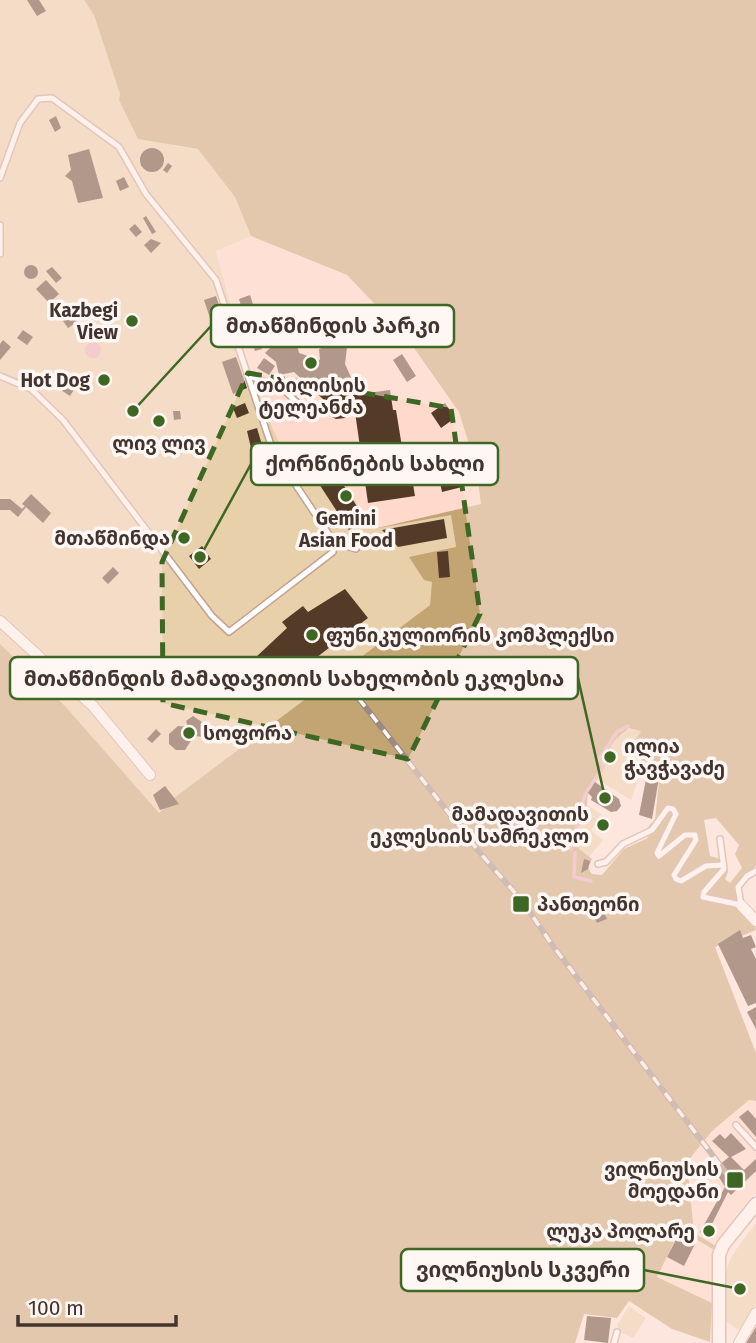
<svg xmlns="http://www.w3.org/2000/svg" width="756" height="1343" font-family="'Fira Sans','Noto Sans Georgian',sans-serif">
  <rect width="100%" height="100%" fill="#fde6dd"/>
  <!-- built -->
  <path fill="#ffdacc" d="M251,236l96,39 60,63 52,74 17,55 5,38 -108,24 -27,-44 -54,-17 -15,-29 -27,-74 -34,-115z
    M749,1100l7,1v92l-22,23 -14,32 -26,-15 -7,-71 25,-31z
    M680,1230l38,22 -6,51 -55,-26z"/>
  <!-- green -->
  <path fill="#e8d0aa" d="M0,0h84l10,15 27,80 -2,5 55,46 24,3 37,48 16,39 -35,15c20,73 40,149 75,216l25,-8 10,20 20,6 27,44 78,-15 5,33 -23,34 -3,24 -256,193 -16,15 -93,-107 -65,-62z
    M630,728l11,2 -4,17 7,10 -7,11 4,3 -10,29 -34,-21 8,-12 -4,-7 14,-20z
    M587,805l14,9 -10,16 12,10 -14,17 -12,-10 6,-11 -5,-8 8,-14z
    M756,1223v83l-15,26 -15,-11c-3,-55 -4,-54 30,-98z
    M629,1306l17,12 -13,20 -14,-7 -2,-6z"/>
  <!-- forest -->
  <path fill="#c3a574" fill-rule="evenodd" d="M84,0h672v865l-18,22 3,18 10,10 5,15 -41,17 41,106v48l-7,-1 -37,31 -25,31 7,71 22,13 2,6 -38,-22 -23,47 55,26 -2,39 -38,-13 -43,-28 -12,17 -33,-4 -9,29h-575v-699l65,62 94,107 15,-15 256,-193 2,-23 -8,-2 -15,-23 47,-10 -5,-32 -78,14 108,-25 -5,-37 -17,-55 -52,-74 -60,-63 -96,-39 -16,-39 -37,-48 -60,-10 -19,-39 1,-6 -26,-79zM629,728l12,3 -8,13 11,13 -8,10 5,4 -3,8 8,-2 2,-8 12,3 -5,47 -11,13 4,6 -24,11 -22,26 -10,-1 -4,-6 4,-9 -15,-12 6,-11 -5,-8 8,-14 2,-21 17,-26 -4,-7 14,-20zM716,818l23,27 -4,9 7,14 -12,15 -5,-4 3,-7 -4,-12 -14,-4 -6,-36z"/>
  <!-- water -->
  <path fill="#ebadbb" d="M85 350a8 8 0 1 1 16 0a8 8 0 1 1-16 0Z"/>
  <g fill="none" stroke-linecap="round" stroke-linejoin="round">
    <!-- stream -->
    <path stroke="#ebadbb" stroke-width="3.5" d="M571,849l14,-54 18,-28 -4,-8 18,-27 11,-6
      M575,853l-1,24 17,4"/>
  </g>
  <!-- building -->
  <path fill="#543b27" d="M27,0h12l7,11 -9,5z
    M56,116l5,12 -6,4 -6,-12z
    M140 160a12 12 0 1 1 24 0a12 12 0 1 1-24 0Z
    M89,149l14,49 -25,5 -6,-22 -7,-5 6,-6 -3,-15z
    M168,163l4,3 -5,7 -4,-3z
    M124,177l5,10 -9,4 -4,-10z
    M146,216l10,16 -4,2 -9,-16z
    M135,224l7,8 -6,5 -7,-8z
    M151,239l10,4 -10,10 -7,-8z
    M24 272a7 7 0 1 1 14 0a7 7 0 1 1-14 0Z
    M52,267l10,11 -6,5 -10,-12z
    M46,280l13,14 -10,9 -13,-14z
    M250,295l15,46 -5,1 2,7 -7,2 -16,-52z
    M216,296l11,33 -12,4 -11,-33z
    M344,306h8l-7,58 10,22 -11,4 10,12 -1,-7 37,-5 3,20h3l12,74h5l2,12 -47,7 -14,-98 -9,13 -9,1 -8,-4 -4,-15 -30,-28 -15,3 -3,-13 -11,-9 8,-8 -2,-9 23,-5 5,22 21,7 -1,-11 6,-2z
    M72,315l5,7 -9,6 -5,-7z
    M23,330l10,7 -6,8 -10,-7z
    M3,340l8,7 -11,13v-16z
    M402,354l14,22 -9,6 -14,-22z
    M236,357l11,31 -14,6 -11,-32z
    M264,358l11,8 -6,9 -12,-7z
    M69,379l8,6 -7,11 -9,-6z
    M245,403l4,10 -12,5 -4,-10z
    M445,403l10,15 -14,10 -10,-15z
    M173,411h7l1,8 -7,1z
    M257,428l5,17 -11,3 -4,-17z
    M457,465l5,22 -20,5 -5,-23z
    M316,467l13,18 15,1 21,33 -16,11 -39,-60z
    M31,494l20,19 -8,10 -17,-16 -8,10 -8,-7h-10v-11h10l12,10 3,-3 -3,-2z
    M444,519l3,19 -49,9 -16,-17z
    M202,546l9,13 -12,10 -10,-13z
    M448,551l2,26 -11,1 -2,-26z
    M113,567l6,6 -11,11 -6,-6z
    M345,589l23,29 -90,69 -23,-29 32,-30 -5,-6 21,-16 5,6z
    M193,716l9,6h6l2,10 -5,5 -11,-1 -9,14h-9l-7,-6v-10l9,-8 10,1 -2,-6z
    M156,729l5,5 -9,9 -5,-4z
    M648,769l12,3 -8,47 -13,-4z
    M595,782l24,17 2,7 -4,5 -6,1 -20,-12 1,-3 -4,-4z
    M165,786l14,18 -19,6 -7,-15z
    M596 825a7 7 0 1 1 14 0a7 7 0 1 1-14 0Z
    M584,859l6,2 -2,8 -7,4z
    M600,904l7,15 -10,4 -7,-15z
    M740,930l3,8 8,-3 5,12 -5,2 5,10v44l-8,3 -30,-62z
    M756,1007v22l-9,-17z
    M748,1110l8,9v18l-17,-20z
    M731,1133l15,16 -15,8 13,13 12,-11v12l-25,24 -3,-3 -17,34 5,3 -4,10 -12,-7 25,-45 -11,-18 15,-12 -17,-16 8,-7 5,5z
    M679,1234l17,8 -12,24 -17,-9z
    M587,1316l24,2 -3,25 -24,-3z
    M756,1327v16h-10z"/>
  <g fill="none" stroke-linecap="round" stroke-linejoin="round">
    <defs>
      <path id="service" d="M0,178l20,-55 18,-24 14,-1 67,49 27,47 70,86 57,171 61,91 -1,10 -104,80 -17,-16 -149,-196 -32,-31 -31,-13
        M0,225v29
        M247,375l36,14 28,27
        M334,542l22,7
        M720,839l4,30 -20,23 -1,5 38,8 -3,-18 9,-11 9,-5
        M598,864l8,-2 17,-18 29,-14 16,-22 5,1 3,5 -19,39 2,3 26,-21h10l1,5 -22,35 2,4 5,2 25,-15 17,-1
        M736,1125l20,22
        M614,1343l3,-11"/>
      <path id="minor" d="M0,621l93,85 57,69
        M741,905l15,16
        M739,1343l17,-30"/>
      <path id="tertiary" d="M719,1343v-88l4,-10 33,-41"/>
    </defs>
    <!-- service casing -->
    <use href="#service" stroke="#c4a092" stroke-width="8"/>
    <!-- minor casing -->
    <use href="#minor" stroke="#c4a092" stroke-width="12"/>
    <!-- tertiary casing -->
    <use href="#tertiary" stroke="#c4a092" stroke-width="15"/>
    <!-- service -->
    <use href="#service" stroke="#fff" stroke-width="5"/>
    <!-- minor -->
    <use href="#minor" stroke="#fff" stroke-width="10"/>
    <!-- tertiary -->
    <use href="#tertiary" stroke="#fff" stroke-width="12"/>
    <defs>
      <path id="rail" d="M334,667l146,186 43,49 30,44 177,232"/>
    </defs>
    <!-- rail casing -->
    <use href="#rail" stroke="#9c8981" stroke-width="6"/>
    <!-- rail -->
    <use href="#rail" stroke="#fff7f4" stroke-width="3.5" stroke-dasharray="10" stroke-linecap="butt"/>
  </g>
  <!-- marked area -->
  <path d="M0 0H756V1343H0ZM248,373l203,35 29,206 -72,145 -245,-56 -1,-141z" fill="#fde6dd" fill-opacity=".55" fill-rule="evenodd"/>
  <path fill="none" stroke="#3e6723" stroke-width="5" stroke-dasharray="14 9" stroke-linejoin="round" d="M248,373l203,35 29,206 -72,145 -245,-56 -1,-141z"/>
  <!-- markers -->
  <g fill="#3e6723" stroke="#fff7f4" stroke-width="2.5">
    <circle cx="132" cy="321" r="7"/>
    <circle cx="311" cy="363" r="7"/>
    <circle cx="104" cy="380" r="7"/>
    <circle cx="159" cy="421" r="7"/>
    <circle cx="346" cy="496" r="7"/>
    <circle cx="184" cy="538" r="7"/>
    <circle cx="312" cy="635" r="7"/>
    <circle cx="189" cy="733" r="7"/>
    <circle cx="610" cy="757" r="7"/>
    <circle cx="603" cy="825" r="7"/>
    <rect x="512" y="895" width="18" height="18" rx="3.5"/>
    <rect x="726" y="1171" width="18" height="18" rx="3.5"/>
    <circle cx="709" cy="1231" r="7"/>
  </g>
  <g text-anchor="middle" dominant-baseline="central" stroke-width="7" stroke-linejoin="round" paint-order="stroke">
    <!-- poi labels -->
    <g font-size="19" font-weight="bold" fill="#43342e" stroke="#fff7f4" text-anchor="end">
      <text x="118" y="310">Kazbegi<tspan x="118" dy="22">View</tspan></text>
      <text x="90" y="380">Hot Dog</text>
      <text x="311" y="385" text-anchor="middle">თბილისის<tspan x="311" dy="22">ტელეანძა</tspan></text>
      <text x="159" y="443" text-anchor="middle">ლივ ლივ</text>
      <text x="346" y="518" text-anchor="middle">Gemini<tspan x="346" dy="22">Asian Food</tspan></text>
      <text x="170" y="538">მთაწმინდა</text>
      <text x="326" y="635" text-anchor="start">ფუნიკულიორის კომპლექსი</text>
      <text x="203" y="733" text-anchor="start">სოფორა</text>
      <text x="624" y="746" text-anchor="start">ილია<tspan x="624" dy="22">ჭავჭავაძე</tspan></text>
      <text x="589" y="814">მამადავითის<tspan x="589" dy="22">ეკლესიის სამრეკლო</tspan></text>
      <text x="537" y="904" text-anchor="start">პანთეონი</text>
      <text x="719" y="1169">ვილნიუსის<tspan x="719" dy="22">მოედანი</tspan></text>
      <text x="695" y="1231">ლუკა პოლარე</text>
    </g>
  </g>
  <!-- callouts -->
  <path fill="none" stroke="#3e6723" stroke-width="2.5" d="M133 411L211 326M200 557L251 464M605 798L578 678M740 1289L644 1270"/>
  <g fill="#3e6723" stroke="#fff7f4" stroke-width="2.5">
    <circle cx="133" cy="411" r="7"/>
    <circle cx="200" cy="557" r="7"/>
    <circle cx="605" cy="798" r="7"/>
    <circle cx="740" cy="1289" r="7"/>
  </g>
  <g fill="#fff7f4" stroke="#3e6723" stroke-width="2.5">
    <rect x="211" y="305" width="243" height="42" rx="7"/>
    <rect x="251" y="443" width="247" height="42" rx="7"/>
    <rect x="10" y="657" width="568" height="42" rx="7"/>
    <rect x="401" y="1249" width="243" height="42" rx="7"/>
  </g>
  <g font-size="21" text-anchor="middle" font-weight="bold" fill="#43342e">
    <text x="333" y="333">მთაწმინდის პარკი</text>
    <text x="375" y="471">ქორწინების სახლი</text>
    <text x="294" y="686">მთაწმინდის მამადავითის სახელობის ეკლესია</text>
    <text x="523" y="1277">ვილნიუსის სკვერი</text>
  </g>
  <!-- scale -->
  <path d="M18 1315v10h158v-10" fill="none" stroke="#43342e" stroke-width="3.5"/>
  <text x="28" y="1315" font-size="21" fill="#43342e" stroke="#fff7f4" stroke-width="5" paint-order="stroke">100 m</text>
</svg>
